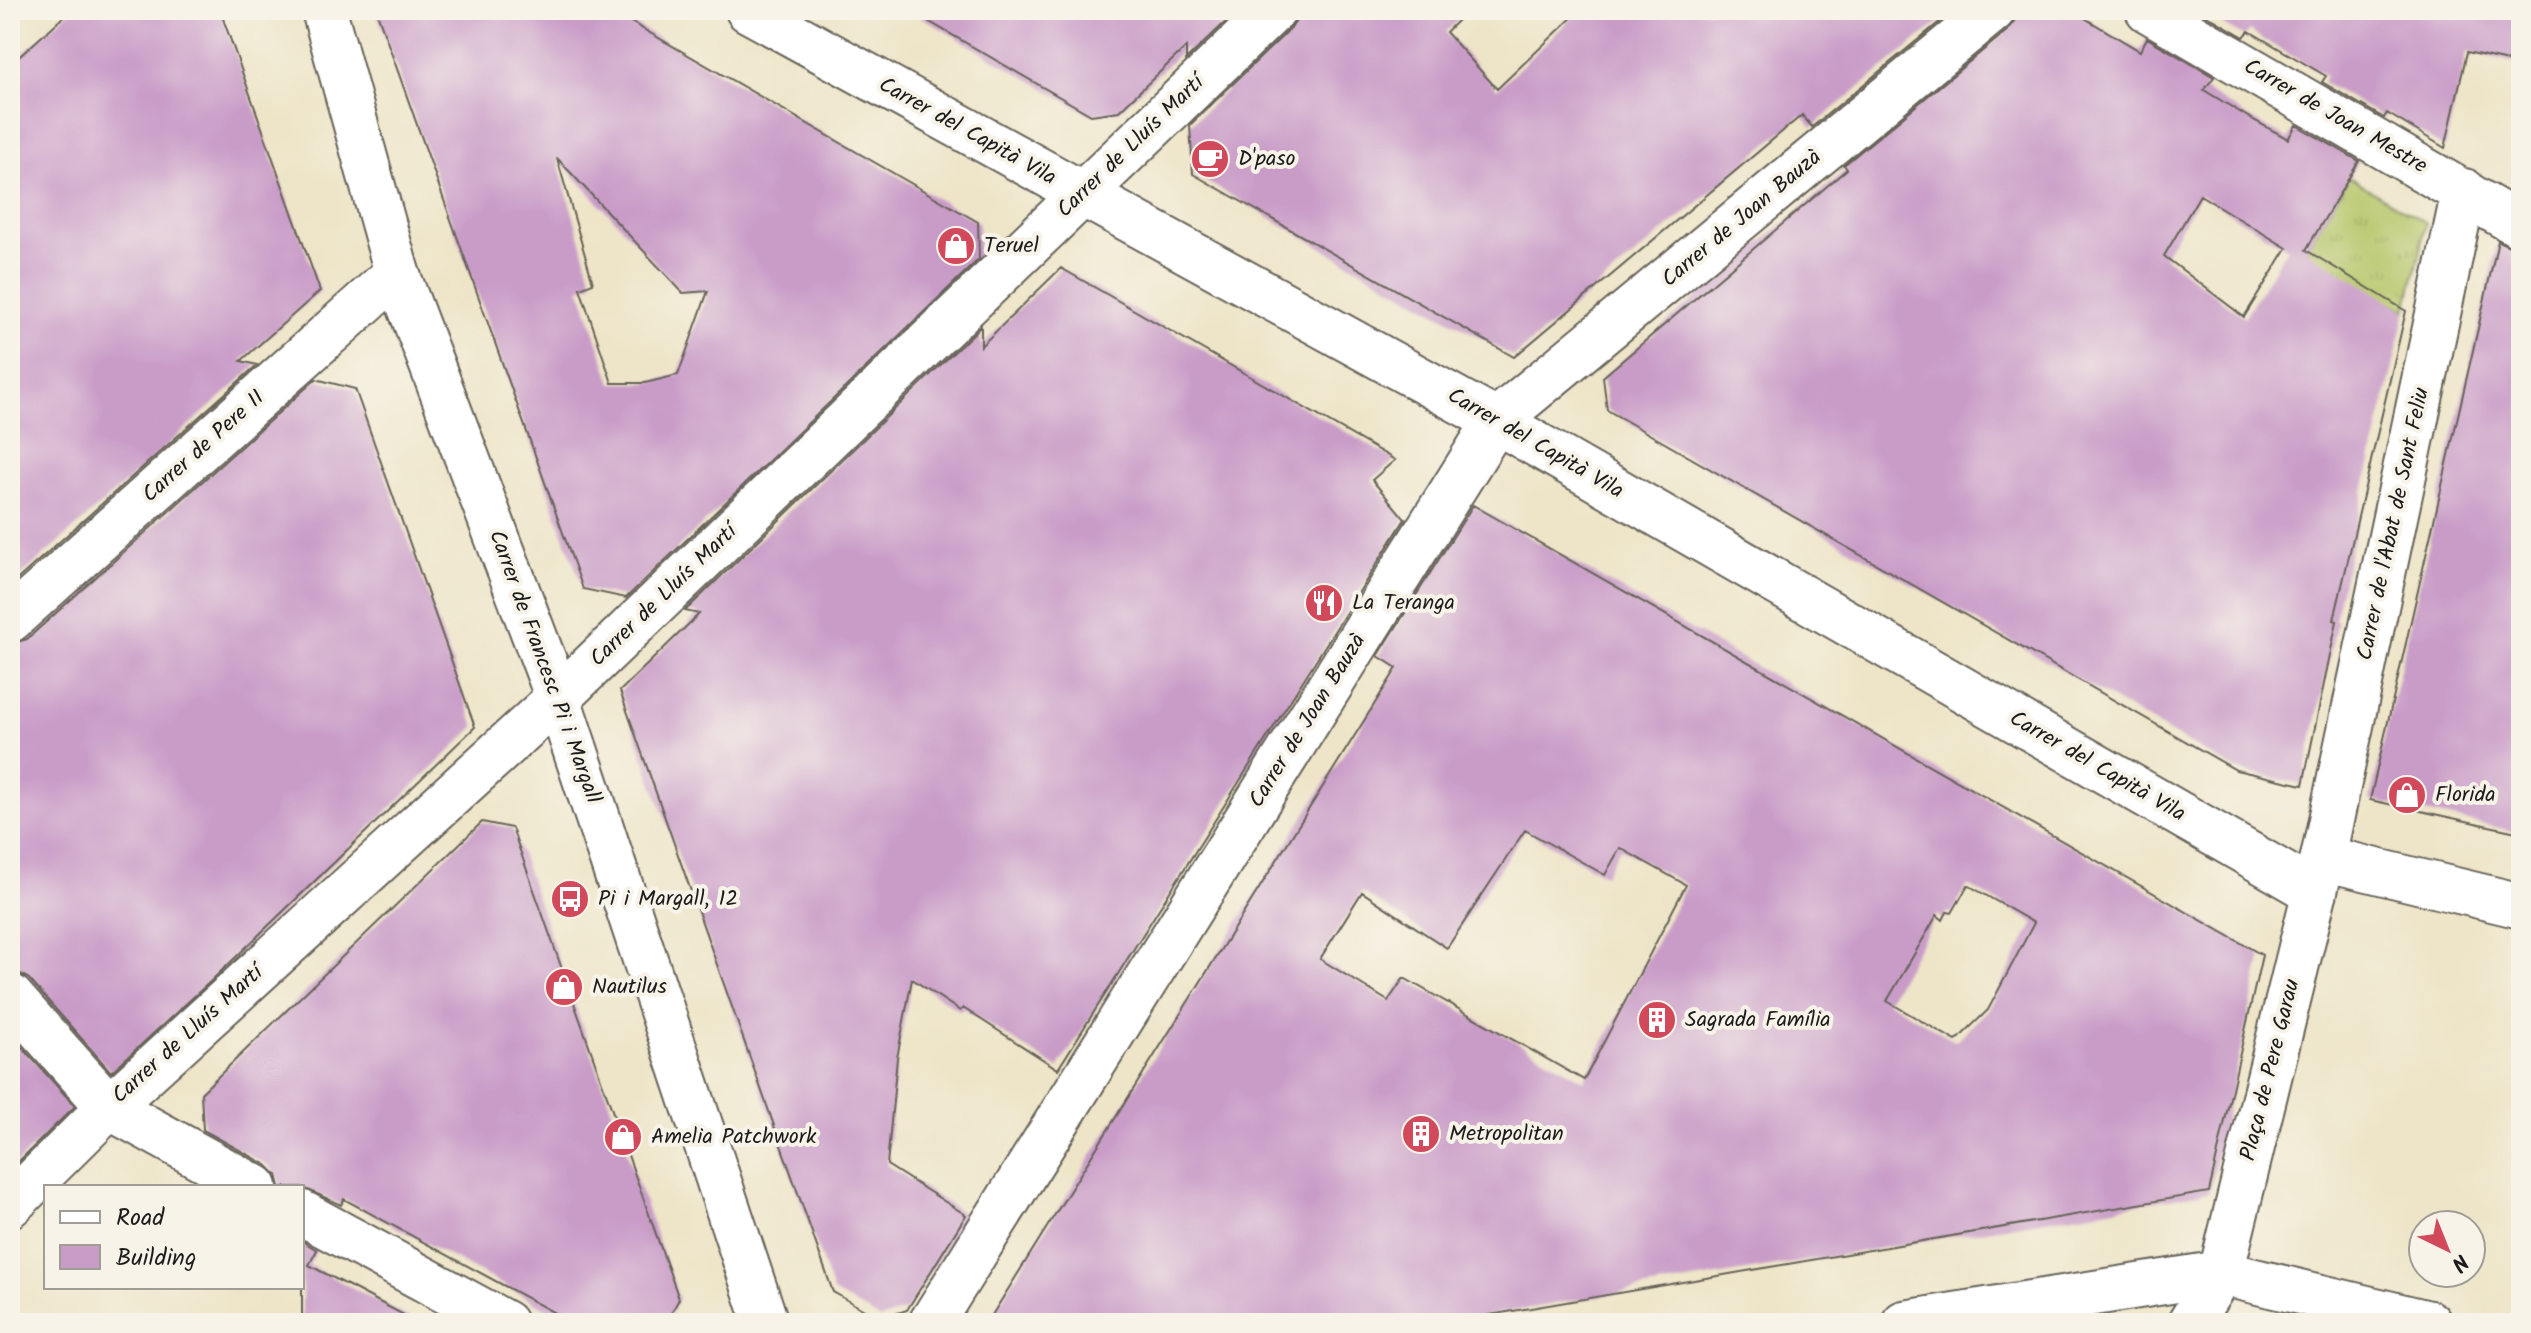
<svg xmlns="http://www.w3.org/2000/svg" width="2531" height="1333" font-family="Kalam,sans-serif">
  <defs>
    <pattern id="grass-tufts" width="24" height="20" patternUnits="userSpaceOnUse" patternTransform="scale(2)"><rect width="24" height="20" fill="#b6c669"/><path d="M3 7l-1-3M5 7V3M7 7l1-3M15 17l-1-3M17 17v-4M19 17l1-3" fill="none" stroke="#9caa5a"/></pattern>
  </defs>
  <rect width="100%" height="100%" fill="#f7f3e8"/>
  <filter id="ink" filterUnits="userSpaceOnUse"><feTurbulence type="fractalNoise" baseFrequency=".0125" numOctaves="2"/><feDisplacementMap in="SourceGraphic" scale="16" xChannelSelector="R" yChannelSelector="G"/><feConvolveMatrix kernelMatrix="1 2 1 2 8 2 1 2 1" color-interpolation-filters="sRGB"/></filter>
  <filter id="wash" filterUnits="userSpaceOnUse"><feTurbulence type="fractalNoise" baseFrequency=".006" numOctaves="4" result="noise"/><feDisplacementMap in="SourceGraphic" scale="32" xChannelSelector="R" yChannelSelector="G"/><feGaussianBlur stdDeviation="1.8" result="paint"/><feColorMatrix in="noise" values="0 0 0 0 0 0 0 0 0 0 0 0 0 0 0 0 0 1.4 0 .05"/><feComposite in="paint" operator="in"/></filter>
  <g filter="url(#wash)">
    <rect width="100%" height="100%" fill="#eee5c8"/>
    <!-- grass -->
    <path fill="url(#grass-tufts)" stroke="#697142" stroke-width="2" d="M2349,177l77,46 -20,88 -19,-10 -93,-32z"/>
    <g id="blocks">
      <!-- building -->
      <path fill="#c99cc8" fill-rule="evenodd" d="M71,10h149l100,281 -79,70 16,4 -247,221v-521z
        M376,10h234l368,212 1,37 -353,339 -43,-9zM557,158l126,135 25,-2 -30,84 -33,8h-33l-32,-95 13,-5z
        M909,10h329l-52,50v-13l-67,64 -28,4z
        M1298,10h170l-22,22 51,57 83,-79h374l-142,117 -10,-12 -288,242 -321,-183 -3,-49 101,-97 7,-10z
        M2017,10h54l69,41 7,-13 67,39 -10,13 44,27 40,22 8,-14 63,36 -53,89 100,61 -72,309 3,1 -34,164 -67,-15 -629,-360 -4,-33 244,-208 -3,-4 165,-136 7,-10zM2200,195l87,53 -43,69 -80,-61z
        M2198,10h323v54l-54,-12 -22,96 -58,-35 -3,5 -62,-36 4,-6 -77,-45 -5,6z
        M2498,241l23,10v582l-151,-33z
        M1061,268l334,192 -23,20 33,39 -347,550 -95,-61 -3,3 -48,-32 -15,79 -10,107 79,50 -59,95 -27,9 -47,-27 -213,-601 79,-77 -14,-3 296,-285v20z
        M316,379l39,10 120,338 -263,253 -101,92 -82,-93 -10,-6 -9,-1v-328l17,-5z
        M1473,505l789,450 -53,237 -766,131h-456l410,-655 -19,-12zM1525,830l80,45 15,-27 66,37 -102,195 -180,-102 -16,23 -68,-42 42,-67 85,56zM1968,885l66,38 -46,87 -32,31 -69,-40 50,-86 6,5 4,-8 5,1z
        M482,822l30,6 167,471 -13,24h-93l-229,-124 -3,6 -39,-18h-22l-3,-12 -10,-10 -64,-35 -2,-37z
        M10,1034l65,72 -65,64z
        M302,1241l15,9 -8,15 110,58h-117z"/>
    </g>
  </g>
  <g filter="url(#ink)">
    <use href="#blocks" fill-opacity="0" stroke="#666258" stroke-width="2"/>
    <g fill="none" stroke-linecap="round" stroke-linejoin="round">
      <defs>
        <path id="minor" d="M2148,10l373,216
          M10,620l387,-347
          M2323,858l141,-667
          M10,996l99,111 146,80
          M10,1205l99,-98 449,-409 716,-688
          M302,1213l203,110
          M931,1323l565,-902 497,-411
          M2190,1323l31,-50"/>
        <path id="tertiary" d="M324,10l73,263 161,425 208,625
          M748,10l748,411 819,471
          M2221,1273l102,-415 198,48
          M1904,1323l317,-50 208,50"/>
      </defs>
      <!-- minor casing -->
      <use href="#minor" stroke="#666258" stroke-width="48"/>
      <!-- tertiary casing -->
      <use href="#tertiary" stroke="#666258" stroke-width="48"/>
      <!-- minor -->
      <use href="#minor" stroke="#fff" stroke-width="44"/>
      <!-- tertiary -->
      <use href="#tertiary" stroke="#fff" stroke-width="44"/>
    </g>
  </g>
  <!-- icons -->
  <defs>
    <symbol id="cafe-disc" viewBox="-11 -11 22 22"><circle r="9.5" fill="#d1495b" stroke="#f7f3e8"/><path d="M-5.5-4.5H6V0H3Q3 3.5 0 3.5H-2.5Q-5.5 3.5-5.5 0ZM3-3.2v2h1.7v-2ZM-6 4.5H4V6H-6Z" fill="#fff"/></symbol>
    <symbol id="shop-disc" viewBox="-11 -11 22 22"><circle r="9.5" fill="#d1495b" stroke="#f7f3e8"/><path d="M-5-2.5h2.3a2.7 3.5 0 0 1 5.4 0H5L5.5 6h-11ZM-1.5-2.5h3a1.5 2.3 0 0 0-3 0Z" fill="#fff"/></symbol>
    <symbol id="restaurant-disc" viewBox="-11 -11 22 22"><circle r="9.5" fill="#d1495b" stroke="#f7f3e8"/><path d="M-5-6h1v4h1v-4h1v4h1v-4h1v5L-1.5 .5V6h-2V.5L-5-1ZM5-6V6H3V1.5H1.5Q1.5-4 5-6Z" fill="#fff"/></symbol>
    <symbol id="bus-disc" viewBox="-11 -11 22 22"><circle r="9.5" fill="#d1495b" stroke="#f7f3e8"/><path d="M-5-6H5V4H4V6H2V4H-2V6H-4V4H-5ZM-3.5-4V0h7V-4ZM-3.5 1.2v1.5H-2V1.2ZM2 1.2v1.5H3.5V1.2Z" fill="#fff"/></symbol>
    <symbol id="building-disc" viewBox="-11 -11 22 22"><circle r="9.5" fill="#d1495b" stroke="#f7f3e8"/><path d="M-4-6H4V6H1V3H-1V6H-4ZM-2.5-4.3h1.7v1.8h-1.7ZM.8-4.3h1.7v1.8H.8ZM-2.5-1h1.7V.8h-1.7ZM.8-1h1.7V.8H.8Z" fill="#fff"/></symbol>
  </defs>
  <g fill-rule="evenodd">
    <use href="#cafe-disc" x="1188" y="137" width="44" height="44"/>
    <use href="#shop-disc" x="934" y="224" width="44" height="44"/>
    <use href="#restaurant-disc" x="1302" y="581" width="44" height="44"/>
    <use href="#shop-disc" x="2385" y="773" width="44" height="44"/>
    <use href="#bus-disc" x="548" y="877" width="44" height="44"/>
    <use href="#shop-disc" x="542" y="965" width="44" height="44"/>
    <use href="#building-disc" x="1635" y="998" width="44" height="44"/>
    <use href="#building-disc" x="1399" y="1112" width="44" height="44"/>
    <use href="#shop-disc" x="601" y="1115" width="44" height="44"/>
  </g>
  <g text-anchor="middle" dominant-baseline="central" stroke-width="8" stroke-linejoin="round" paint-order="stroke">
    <!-- street labels -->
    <g font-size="22" fill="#1c1c1c" stroke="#f7f3e8">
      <text transform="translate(2335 117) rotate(30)">Carrer de Joan Mestre</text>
      <text transform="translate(967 132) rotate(29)">Carrer del Capità Vila</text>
      <text transform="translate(1131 147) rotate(-44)">Carrer de Lluís Martí</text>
      <text transform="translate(1742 219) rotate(-40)">Carrer de Joan Bauzà</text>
      <text transform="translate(1535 444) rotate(30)">Carrer del Capità Vila</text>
      <text transform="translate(204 447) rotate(-42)">Carrer de Pere II</text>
      <text transform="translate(2394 524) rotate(-78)">Carrer de l'Abat de Sant Feliu</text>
      <text transform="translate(664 596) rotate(-44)">Carrer de Lluís Martí</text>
      <text transform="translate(544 667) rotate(70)">Carrer de Francesc Pi i Margall</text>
      <text transform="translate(1308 721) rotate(-58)">Carrer de Joan Bauzà</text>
      <text transform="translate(2097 767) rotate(30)">Carrer del Capità Vila</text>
      <text transform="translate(188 1035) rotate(-42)">Carrer de Lluís Martí</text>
      <text transform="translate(2271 1070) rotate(-76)">Plaça de Pere Garau</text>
    </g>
    <!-- poi labels -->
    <g font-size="22" fill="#1c1c1c" stroke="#f7f3e8" text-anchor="start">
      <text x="1238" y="159">D'paso</text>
      <text x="984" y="246">Teruel</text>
      <text x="1352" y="603">La Teranga</text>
      <text x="2435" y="795">Florida</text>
      <text x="598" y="899">Pi i Margall, 12</text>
      <text x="592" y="987">Nautilus</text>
      <text x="1685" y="1020">Sagrada Família</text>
      <text x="1449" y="1134">Metropolitan</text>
      <text x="651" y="1137">Amelia Patchwork</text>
    </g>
  </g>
  <!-- margin -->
  <rect width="2531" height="1333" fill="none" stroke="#f7f3e8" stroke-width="40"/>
  <!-- legend -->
  <rect x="44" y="1185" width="260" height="104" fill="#f7f3e8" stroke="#9f9d96" stroke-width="2"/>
  <rect x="60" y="1211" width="40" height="12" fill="#ffffff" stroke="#9f9d96" stroke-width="2"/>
  <text x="116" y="1225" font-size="24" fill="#1c1c1c">Road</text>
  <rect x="60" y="1245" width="40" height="24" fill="#c99cc8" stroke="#9f9d96" stroke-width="2"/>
  <text x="116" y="1265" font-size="24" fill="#1c1c1c">Building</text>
  <!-- north arrow -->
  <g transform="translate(2447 1249) rotate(137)"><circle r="38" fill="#f7f3e8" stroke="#9f9d96" stroke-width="2"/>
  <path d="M0-6L14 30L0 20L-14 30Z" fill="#d1495b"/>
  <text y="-12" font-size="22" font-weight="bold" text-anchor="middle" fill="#1c1c1c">N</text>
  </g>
</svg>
